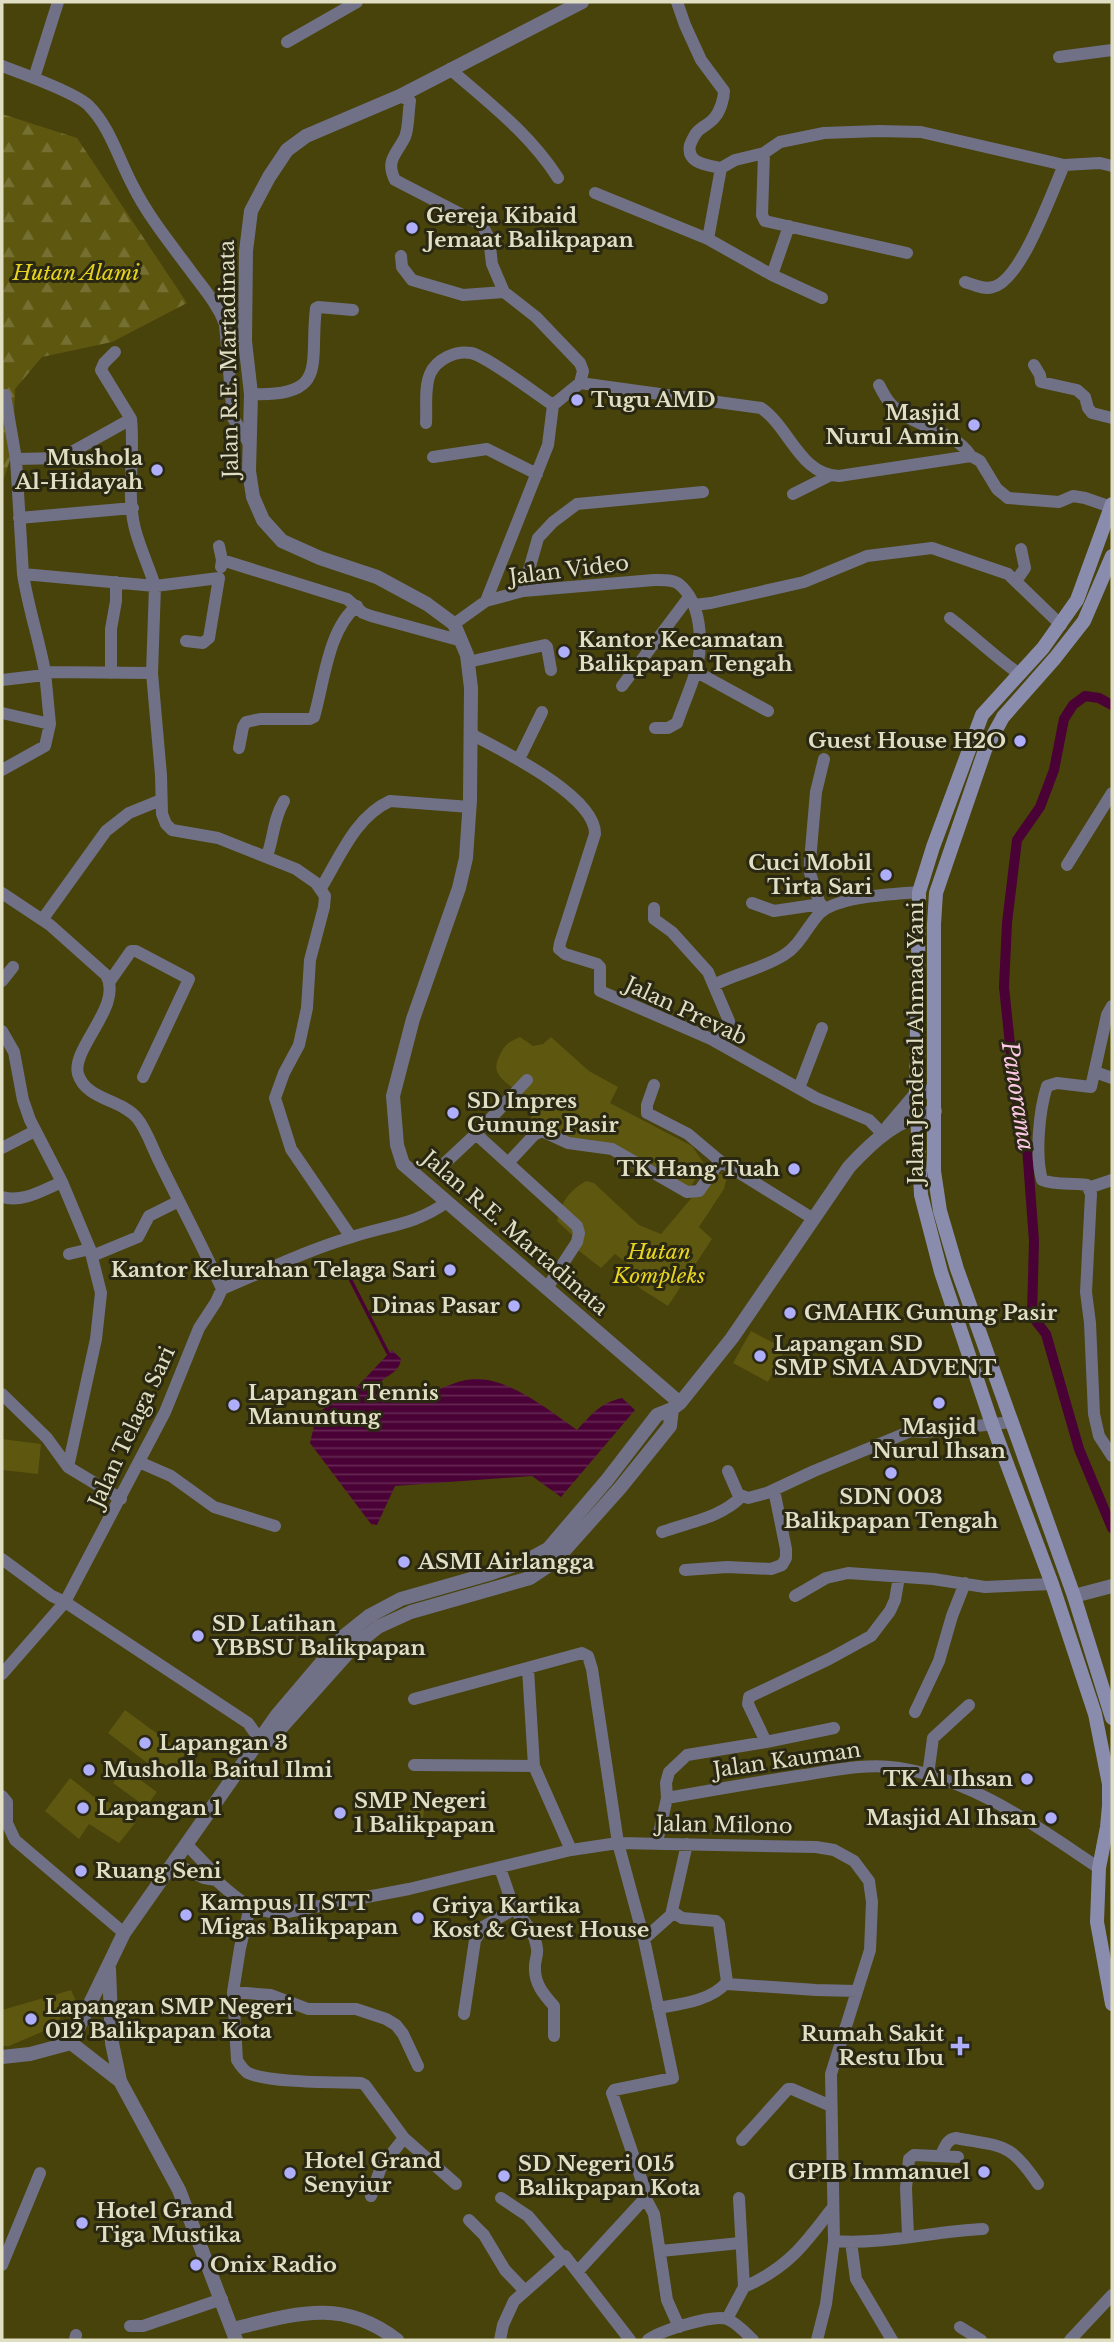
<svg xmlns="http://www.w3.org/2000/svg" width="1114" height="2342" font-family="'Libre Baskerville',serif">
  <defs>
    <pattern id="forest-firs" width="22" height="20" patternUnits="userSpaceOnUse" patternTransform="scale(1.75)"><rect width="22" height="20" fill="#5e5710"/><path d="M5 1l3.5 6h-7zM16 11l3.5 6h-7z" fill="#756f31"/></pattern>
    <pattern id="water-rules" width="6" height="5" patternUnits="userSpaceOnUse" patternTransform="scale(1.75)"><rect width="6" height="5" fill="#4a0136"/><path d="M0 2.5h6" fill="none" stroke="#642651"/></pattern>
  </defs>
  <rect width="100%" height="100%" fill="#48420b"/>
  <!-- green -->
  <path fill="#5e5710" d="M520,1037l13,9 10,-2 8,-7 38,34 29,16 -8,16 82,43 11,16 -5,13 -12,19 -70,-38 -78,-26 -7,-12 4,-10c-11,-21 -51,-26 -35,-53 5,-11 9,-13 20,-18z
    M710,1171l17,5 -3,13 -25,38 13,12 -44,67 -27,-17 -19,-18 6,-7 -13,-10 -14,14 -27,-21v-10l-17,-16c6,-21 10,-28 29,-40l8,2 45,42 22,9 28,-33z
    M751,1331l34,18 -17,33 -35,-19z
    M2,1439l39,5 -3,30 -36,-4z
    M125,1710l60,44 -18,24 -59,-45z
    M124,1768l33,24 -11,15 -33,-24z
    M70,1778l33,26 3,-4 30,22 -17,21 -30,-19 -10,15 -34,-28z
    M410,1803l14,3 -1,17 -16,-3z
    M71,1990l5,11 -25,27 -42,18h-7v-36z"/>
  <!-- forest -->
  <path fill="url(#forest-firs)" d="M2,114l75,24 110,165 -75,39 -70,15 -27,32 -2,62 -11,33z"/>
  <!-- water -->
  <path fill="url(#water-rules)" d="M392,1350l9,9c-2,15 -15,15 -23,26l8,10 10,-3 8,1 6,9c18,-7 37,-18 56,-22 37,-8 82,30 111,50 14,-15 23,-27 45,-32l13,12 -74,87 -29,-21 -137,10 -18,39 -6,-1 -61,-81 7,-30 36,-22z"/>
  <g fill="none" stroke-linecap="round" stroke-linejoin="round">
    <!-- stream -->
    <path stroke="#4a0136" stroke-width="3.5" d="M342,1263l46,90"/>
    <!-- canal -->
    <path stroke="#4a0136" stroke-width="10" d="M1112,705l-13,-7 -14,-2 -12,9 -9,14 -10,51 -14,37 -23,33 -10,83 -3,64 11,105 12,55 7,94 -2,75 14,18 33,115 33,79"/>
    <!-- minor -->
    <path stroke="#707186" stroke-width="12" d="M677,2l8,23 16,35 23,31c0,8 -4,20 -9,26 -4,6 -12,9 -17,14 -4,4 -6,9 -8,14 -4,19 18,20 31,23l14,-8 29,-7 16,-11 44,-9 55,-2 42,1 143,33 36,-2 12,3
      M287,42l70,-40
      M1059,57l53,-7
      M2,66c19,7 75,27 87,40 21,21 30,54 44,80 15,30 37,57 57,84 13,18 27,33 35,54l8,94 17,27
      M450,69c40,35 79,64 108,109
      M34,78l24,-76
      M400,96l10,5c-2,12 -1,26 -5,36 -8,17 -20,23 -10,43l87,45 7,13 3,26 12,28 -41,3 -51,-15 -10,-13 -1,-11
      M764,153l-2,62 3,6 142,32
      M595,193l113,46 13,-71
      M708,239l64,36 50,23
      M772,275l17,-49
      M965,282c9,3 19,8 28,5 28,-6 59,-95 71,-122
      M504,292l32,25 44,46 3,8 -3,12
      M115,352l-11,11 -3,7 30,49
      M1034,365l6,10 1,7 36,8 8,7 3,11 4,5 20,5
      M879,385c3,6 7,14 12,19 22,24 61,24 80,52
      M251,394c79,3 58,-30 65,-86l2,-1 35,3
      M5,395l11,64
      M426,423c1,-15 -2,-35 4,-49 6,-14 25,-24 41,-21 16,3 65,41 82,52
      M433,457l54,-8 50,25
      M793,494l36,-18
      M19,518l114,-10
      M219,546l3,14 -1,7
      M222,560l125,39 16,14 8,3 91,25
      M23,574c5,33 16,65 22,98
      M1016,581l9,-13 -4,-19
      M523,591l15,-53 15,-16 24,-18 126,-12
      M486,601l62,-156 5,-40 27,-22 181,25c29,20 39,67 78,68l132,-20 9,5 17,28 11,9 51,4 14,-6 12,2 26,9
      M694,605l17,-2 93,-21 63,-26 65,-8 76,26 53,51
      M950,618c24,18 44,38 68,55
      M454,624l32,-23 37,-10 131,-11c8,0 20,-1 26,5 21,18 23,57 17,82 -5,19 -14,38 -20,56l-9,5h-13
      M186,641l17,2 6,-5 10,-60 -64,8c-6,-19 -15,-38 -20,-57 -9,-35 0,-74 -4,-110l-70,39 -45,1 7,115 132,12 -3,87 9,102 1,39 4,10 6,6 46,8 78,31 20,14 9,13 -1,11 -14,53 -3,48 -8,37 -15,28 -9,25 16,51 60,88
      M468,662l77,-17 2,2 4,23
      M695,671l73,40
      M111,673v-44l5,-28v-19
      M2,680l43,-5
      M622,686l67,-89
      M2,713l48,11
      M471,734c30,16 125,62 124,100l-35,109 -1,6 6,5 32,10 3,3v24l111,48 105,59 53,22 14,14
      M239,748l4,-21 3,-5 14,-3h50l4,-2c10,-34 14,-88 43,-111
      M519,759l23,-47
      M2,770l43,-24 5,-22 -5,-52 107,1
      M267,856c7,-20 6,-36 17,-55
      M1067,865l45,-72
      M321,888c19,-31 34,-71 69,-87l80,6
      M2,893l48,32 56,50c18,30 -35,73 -28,99 8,26 43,25 59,44 10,12 16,32 24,47 20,41 42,82 61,124
      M752,903l22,8 47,-7
      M654,908v11l18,13 36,40 21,49v5l-18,13
      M822,911l-12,-38v-12l6,-69 8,-33
      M42,920l64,-89 23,-18 32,-13
      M2,981l11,-14
      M110,981l21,-30h5l53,28 -46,98
      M714,985c23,-12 48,-16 70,-30 16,-10 23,-28 35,-41 17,-18 75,-20 100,-22
      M1112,1006l-5,9 -16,72 -34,-4 -10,3c-8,25 -12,69 -5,94 15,6 29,2 45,5l4,9 -5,98 4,31 4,91 5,22 13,20
      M2,1031l12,21 9,48 7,20 32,62 28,67 11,44 -5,46 -28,128 53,32
      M1095,1072l17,6
      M527,1080l-51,54 101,92 2,7 -2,9 -30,46
      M654,1085l-7,20v8l41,21 32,27 92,57
      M799,1088l23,-60
      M2,1148l33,-17
      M445,1163l31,-29
      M508,1163l26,-28 8,-4 26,12 44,6 75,43 12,-1 21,-30
      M1088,1188l24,-8
      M2,1197c21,6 41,-7 60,-15
      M69,1254l21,-5
      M92,1256l46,-19 11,-21 30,-15
      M2,1394l45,44 21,29
      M139,1462l32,14 43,31 61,19
      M728,1471l10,23 10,4 19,-5 47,-22 97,-40 14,1 86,-10
      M662,1532c27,-10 58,-14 79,-35
      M2,1559l50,37 13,6 -63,72
      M685,1570l42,-3 44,2 11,-4 4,-7v-9l-12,-59
      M795,1596l31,-18 22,-5 85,6 52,8 67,-3
      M528,1669l6,97 37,84
      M414,1699l168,-46 6,3 4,13 26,174 26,96
      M915,1712l24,-51 13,-45 13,-33
      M260,1740l-12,-17 -183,-121 100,-190 34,-84 17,-26 6,-13c43,-18 85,-39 130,-52 36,-12 63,-12 95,-35
      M766,1742l-18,-38 1,-7 80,-38 42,-23 19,-25 5,-11 4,-23
      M414,1765l120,1
      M928,1775l5,-37 36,-33
      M2,1796l5,6v21l8,17 109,93
      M667,1798c45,-8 91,-16 137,-23 32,-5 63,-12 95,-7 76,12 138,59 200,100
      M657,1842l10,-44 -1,-15 3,-11 18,-17 79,-13 68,-14
      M177,1865l27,13 12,2 -6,-11 -20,-21
      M216,1880c22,20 35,32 66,33l127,-24 162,-39 47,-7 198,4 18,3 20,11 15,20 3,21 -2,48 -39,124 3,167 -8,63 -9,36
      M250,1907l-10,41 -7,44 4,68c3,5 6,10 11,13 21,10 87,9 113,10l4,2 39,53 52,46
      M514,1909c11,13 21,23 23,40 1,6 -2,11 -2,17 -1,17 8,28 19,40v30
      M727,1984l89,6 41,1
      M233,1992l38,3 37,14h48l30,10 10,6 7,9 15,32
      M658,2008c23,-4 53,-7 69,-26l-8,-58 -3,-3 -34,-3 -9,-6
      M464,2014l11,-74 8,-13 31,-18 -14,-41
      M742,2140l46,-51h4l39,17
      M941,2155c4,-8 6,-16 15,-17 48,9 54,4 82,46
      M371,2196l10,-29 23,-29
      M501,2198l27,18 34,40
      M646,2199l8,15 13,86 12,27
      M469,2220l15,15 21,35 20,21
      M908,2236l-2,-48 3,-29 5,-4 44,2
      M834,2241c49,4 100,-10 149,-12
      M851,2242l5,37 36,61
      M661,2251l79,-8
      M2,2265l38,-92
      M578,2271l69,-75 -35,-103 2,-3 59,-12 -29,-139 27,-24 16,-71
      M744,2287c44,-19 61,-43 89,-80
      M727,2319l17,-32 -5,-89
      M130,2326h13l79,-27
      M960,2327l21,13
      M75,2340l1,-5
      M500,2340l3,-15 11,-24 51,-45 65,84
      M648,2340c11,-9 66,-26 79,-21 10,4 19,14 26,21
      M1070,2340l42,-45"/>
    <!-- tertiary -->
    <path stroke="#707186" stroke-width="14" d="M582,2l-182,94 -94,40 -19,14 -18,27 -18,34 -5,40 -1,90 6,53 -2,77 4,26 10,23 19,21 38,17 57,19 50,27 27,20 13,31 4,33 -1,112 -4,58 -7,30 -46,131 -20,77 4,49 6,19 277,239
      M888,1127l28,-33 18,-4
      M1074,1596l38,-10
      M270,1740l85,-95 23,-18 33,-15 119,-34 24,-16 66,-74 50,-62 2,-17
      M109,1969l3,74 8,38 59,109 57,150
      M71,2043l53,-110 153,-218 67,-79 25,-20 32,-17 91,-26 34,-12 22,-12 59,-69 50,-65 15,-6 8,-6 52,-65 117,-171c25,-27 49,-49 86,-56
      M71,2043l49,38
      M2,2057l28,-3 41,-11
      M233,2329c61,-15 109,-32 164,11"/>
    <!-- secondary -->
    <path stroke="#8a8cad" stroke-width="14" d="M1112,504l-35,96 -34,48 -61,67 -49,132 -14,45 -3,202 5,101 20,77 51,152 60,160 43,130 14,70v22l-2,21 -8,41 -2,54 15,82
      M1112,556l-28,65 -29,37 -52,59 -18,33 -49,143 -2,31v247l6,40 17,58 117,327 38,122"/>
  </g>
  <!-- markers -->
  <g fill="#aeaefb" stroke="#2a2812" stroke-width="2.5">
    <circle cx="412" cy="228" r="7"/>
    <circle cx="577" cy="400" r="7"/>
    <circle cx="974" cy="425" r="7"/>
    <circle cx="157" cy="470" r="7"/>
    <circle cx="564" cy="652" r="7"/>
    <circle cx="1020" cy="741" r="7"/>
    <circle cx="886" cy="875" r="7"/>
    <circle cx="453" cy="1113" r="7"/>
    <circle cx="794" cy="1169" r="7"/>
    <circle cx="450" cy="1270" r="7"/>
    <circle cx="514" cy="1306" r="7"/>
    <circle cx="790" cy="1313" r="7"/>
    <circle cx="760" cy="1356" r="7"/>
    <circle cx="939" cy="1403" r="7"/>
    <circle cx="234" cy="1405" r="7"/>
    <circle cx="891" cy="1473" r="7"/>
    <circle cx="404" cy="1562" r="7"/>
    <circle cx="198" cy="1636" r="7"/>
    <circle cx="145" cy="1743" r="7"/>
    <circle cx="89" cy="1770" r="7"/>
    <circle cx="1027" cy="1779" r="7"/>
    <circle cx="83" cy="1808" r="7"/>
    <circle cx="340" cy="1813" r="7"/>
    <circle cx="1051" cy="1818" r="7"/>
    <circle cx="81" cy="1871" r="7"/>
    <circle cx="186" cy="1915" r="7"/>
    <circle cx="418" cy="1918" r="7"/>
    <circle cx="31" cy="2019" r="7"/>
    <path d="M956.5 2035.5h7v7h7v7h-7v7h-7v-7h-7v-7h7z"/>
    <circle cx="984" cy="2172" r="7"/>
    <circle cx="290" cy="2173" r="7"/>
    <circle cx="504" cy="2176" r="7"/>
    <circle cx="82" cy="2223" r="7"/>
    <circle cx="196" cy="2265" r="7"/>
  </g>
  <g text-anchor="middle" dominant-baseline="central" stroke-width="6" stroke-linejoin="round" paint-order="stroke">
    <!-- poi labels -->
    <g font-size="21" font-weight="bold" fill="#e0dec3" stroke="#2a2812" text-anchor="start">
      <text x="426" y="216">Gereja Kibaid<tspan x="426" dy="24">Jemaat Balikpapan</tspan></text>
      <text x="591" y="400">Tugu AMD</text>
      <text x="960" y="413" text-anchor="end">Masjid<tspan x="960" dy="24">Nurul Amin</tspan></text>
      <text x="143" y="458" text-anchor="end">Mushola<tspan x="143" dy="24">Al-Hidayah</tspan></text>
      <text x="578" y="640">Kantor Kecamatan<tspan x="578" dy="24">Balikpapan Tengah</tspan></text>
      <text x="1006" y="741" text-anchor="end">Guest House H2O</text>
      <text x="872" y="863" text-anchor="end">Cuci Mobil<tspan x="872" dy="24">Tirta Sari</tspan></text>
      <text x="467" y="1101">SD Inpres<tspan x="467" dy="24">Gunung Pasir</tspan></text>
      <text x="780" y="1169" text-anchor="end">TK Hang Tuah</text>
      <text x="436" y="1270" text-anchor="end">Kantor Kelurahan Telaga Sari</text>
      <text x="500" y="1306" text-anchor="end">Dinas Pasar</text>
      <text x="804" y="1313">GMAHK Gunung Pasir</text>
      <text x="774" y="1344">Lapangan SD<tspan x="774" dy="24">SMP SMA ADVENT</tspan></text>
      <text x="248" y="1393">Lapangan Tennis<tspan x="248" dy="24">Manuntung</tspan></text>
      <text x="939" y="1427" text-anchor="middle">Masjid<tspan x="939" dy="24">Nurul Ihsan</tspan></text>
      <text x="891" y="1497" text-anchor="middle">SDN 003<tspan x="891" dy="24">Balikpapan Tengah</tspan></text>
      <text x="418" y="1562">ASMI Airlangga</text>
      <text x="212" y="1624">SD Latihan<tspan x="212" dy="24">YBBSU Balikpapan</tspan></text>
      <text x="159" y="1743">Lapangan 3</text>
      <text x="103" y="1770">Musholla Baitul Ilmi</text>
      <text x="1013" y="1779" text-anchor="end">TK Al Ihsan</text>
      <text x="354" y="1801">SMP Negeri<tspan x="354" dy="24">1 Balikpapan</tspan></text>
      <text x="97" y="1808">Lapangan 1</text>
      <text x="1037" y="1818" text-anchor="end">Masjid Al Ihsan</text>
      <text x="95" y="1871">Ruang Seni</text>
      <text x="200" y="1903">Kampus II STT<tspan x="200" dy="24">Migas Balikpapan</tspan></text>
      <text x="432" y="1906">Griya Kartika<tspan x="432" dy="24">Kost &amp; Guest House</tspan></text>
      <text x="45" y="2007">Lapangan SMP Negeri<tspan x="45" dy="24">012 Balikpapan Kota</tspan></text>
      <text x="944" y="2034" text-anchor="end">Rumah Sakit<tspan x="944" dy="24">Restu Ibu</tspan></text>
      <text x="304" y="2161">Hotel Grand<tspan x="304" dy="24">Senyiur</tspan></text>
      <text x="518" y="2164">SD Negeri 015<tspan x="518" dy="24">Balikpapan Kota</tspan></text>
      <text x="970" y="2172" text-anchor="end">GPIB Immanuel</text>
      <text x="96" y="2211">Hotel Grand<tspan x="96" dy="24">Tiga Mustika</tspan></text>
      <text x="210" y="2265">Onix Radio</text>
    </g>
    <!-- park labels -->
    <g font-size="21" font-style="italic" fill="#e6d420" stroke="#2a2812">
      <text x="76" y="273">Hutan Alami</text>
      <text x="659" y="1252">Hutan<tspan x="659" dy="24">Kompleks</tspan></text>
    </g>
    <!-- street labels -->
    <g font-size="21" fill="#e0dec3" stroke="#2a2812">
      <text transform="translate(229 359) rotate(-91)">Jalan R.E. Martadinata</text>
      <text transform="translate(569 570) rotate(-7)">Jalan Video</text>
      <text transform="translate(686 1011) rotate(25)">Jalan Prevab</text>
      <text transform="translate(916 1043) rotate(-90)">Jalan Jenderal Ahmad Yani</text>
      <text transform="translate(515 1233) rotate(41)">Jalan R.E. Martadinata</text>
      <text transform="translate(132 1427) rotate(-65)">Jalan Telaga Sari</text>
      <text transform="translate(787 1760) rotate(-8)">Jalan Kauman</text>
      <text transform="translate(724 1825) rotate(1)">Jalan Milono</text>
    </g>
    <!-- water labels -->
    <g font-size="23" font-style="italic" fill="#fcc8e6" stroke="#2a2812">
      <text transform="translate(1018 1096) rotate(81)">Panorama</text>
    </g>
  </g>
  <!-- border -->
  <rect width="1114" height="2342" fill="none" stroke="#e0dec3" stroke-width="7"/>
</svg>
